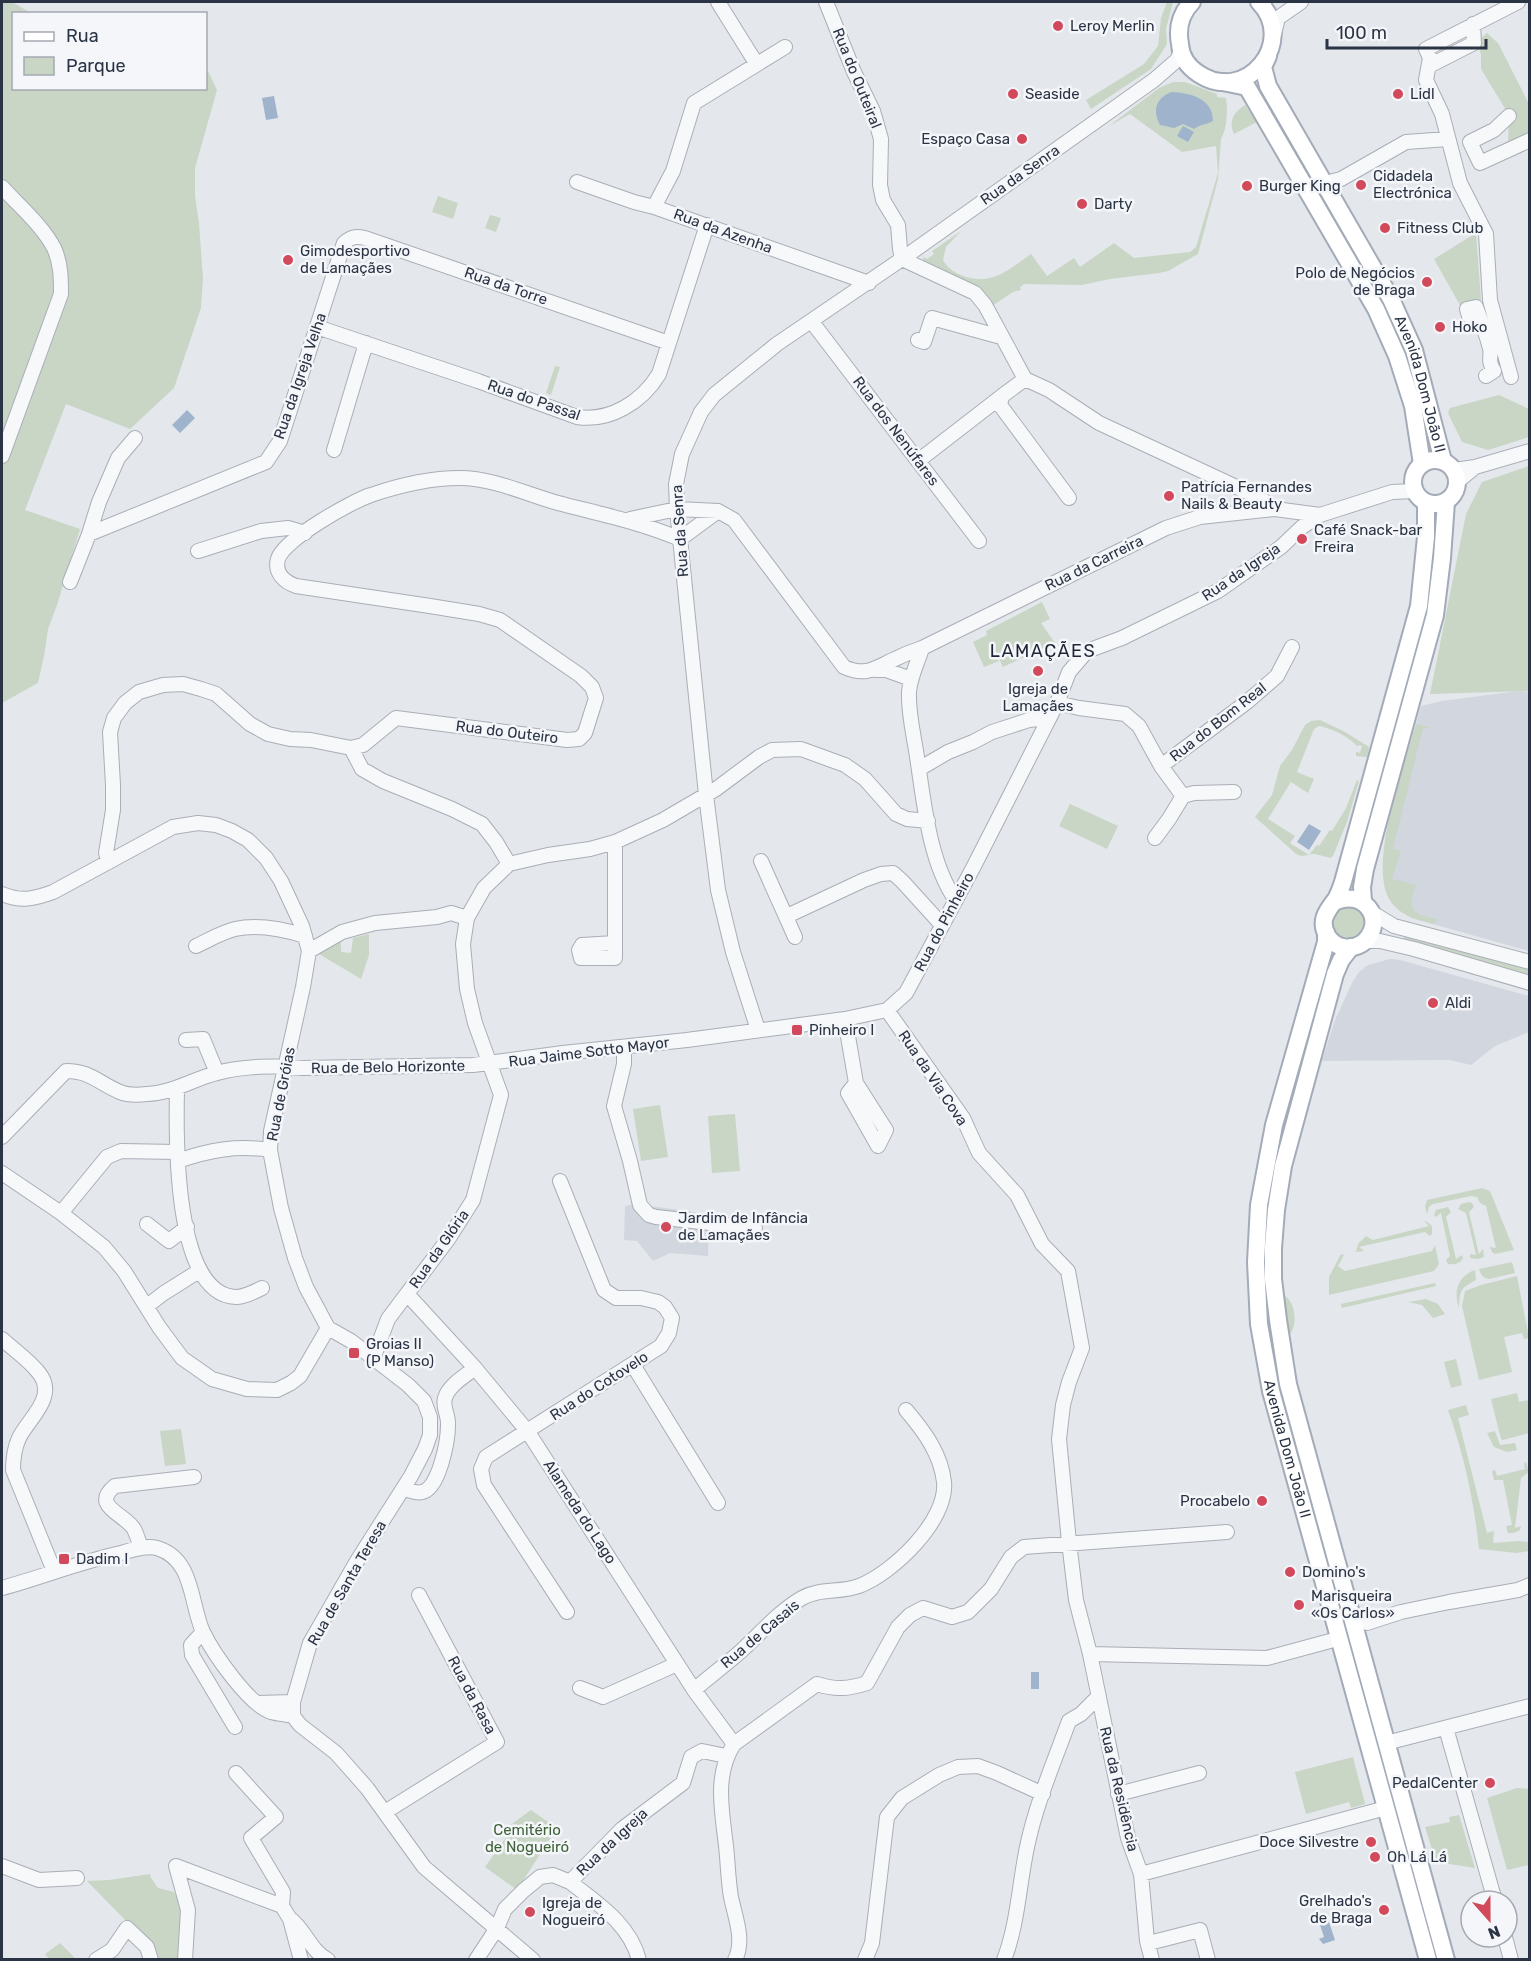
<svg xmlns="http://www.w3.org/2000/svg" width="1531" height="1961" font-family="Rubik,sans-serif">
  <rect width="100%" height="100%" fill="#e4e7ec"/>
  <!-- built -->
  <path fill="#d2d6de" d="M1518,691l11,1v259l-118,-33 -20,-17 -6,-14 -2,-14 3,-39 35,-128 21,-5z
    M1390,959l10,1 129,36v36l-34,14 -24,19 -21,-5 -128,1 13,-41 18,-39 6,-9 9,-7z
    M645,1202l5,4 59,8 -1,42 -38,-3 -17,8 -16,-20 -13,-1 1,-34z"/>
  <!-- green -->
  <path fill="#c9d6c5" d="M2,2h10l19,11 -17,1v74h192v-21l11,23 -22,78v28l4,27 4,56 -2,29 -27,80 -44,41 -64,-25 -41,106 55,19 -23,76 -9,24 -4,27 -6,27 -36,20z
    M1167,2h6l-7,27 1,15 -16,25 -60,40 -5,-9 58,-36 14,-18 3,-28z
    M1487,33l11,10 31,61v29l-21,10 1,-28 -28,-46v-14l-3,-14z
    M1173,82h12l32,12v3l9,1c2,13 1,30 -5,41l-3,40 -20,75 -30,17 -9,2 -49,6 -28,6 -58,-1 -4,3 1,3 -8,2 -21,14 -68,-42 -1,-6 1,-1 3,2 7,-5 -2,-3 29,-20 -15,16 -3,13c5,9 12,13 23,17 28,8 43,-8 65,-23l16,22 27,-18 6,9 34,-24 20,15 56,-6 6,-5 22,-74 -2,-27 -34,6 -52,-38 -21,12 50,-38z
    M1245,105l12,17 -23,12c-6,-13 0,-22 11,-29z
    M438,196l20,7 -5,16 -21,-7z
    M490,215l11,3 -5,14 -11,-4z
    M1476,233l5,67 -20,7 -27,-48z
    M555,366l5,1 -9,28 -5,-2z
    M1499,395l30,14v28l-41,13 -26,-8 -14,-29 2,-5z
    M1529,466v225l-99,3 36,-180 16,-32z
    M1042,602l8,17 -9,4 14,20 -52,24 -10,-21 6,15 -15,6 -11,-25 14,-7 -1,-4z
    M1320,720l25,12 24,15 -2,10 -11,-1v-4l4,1 2,-7 -4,-1v2c-10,-11 -25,-18 -39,-21l-5,3 -17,43 17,7 -6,14 -17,-11 -23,37 27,17 -5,7 19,12 8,-10 2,1 11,-16 2,1 14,-23 11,-28 2,1 -12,41 -14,34 -3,2c-4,-1 -10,-3 -15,-4 -8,0 -11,4 -19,0l-41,-37 17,-22 8,-29 12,-16 13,-25 6,-4z
    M1416,724l16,4h-9l-30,121 8,2 -9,28 24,6c-9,27 -5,27 21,34l-2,5c-16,-4 -33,-7 -44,-22 -25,-35 14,-139 25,-178z
    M1070,804l48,22 -11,23 -48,-23z
    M1330 922a18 18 0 1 1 36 0a18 18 0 1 1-36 0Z
    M369,934v21l-8,24 -42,-25 10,-9 12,-5v12l10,1 2,-15z
    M1405,935l124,33v9l-126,-36z
    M1324,967l7,2 -49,175 -13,143 172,672h-8l-158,-576 -14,-95 9,-121z
    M660,1105l8,52 -27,4 -8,-52z
    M735,1114l5,57 -28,2 -4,-57z
    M1482,1188l8,3 24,59 -19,4 -3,-2 -2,-5 6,1 -10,-42 -6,-3 -3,-6 -6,-1 -38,8 -4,3 -2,7 -2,-8 2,-6z
    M1469,1202l3,1 2,4 -5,5 10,42 4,-5 1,8 -6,2 -8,-1v-4l6,1 -10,-42 -8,-4 3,-5z
    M1448,1207l3,5 -5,5 10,42 6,-4 1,3c-2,6 -10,7 -15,6l-2,-4 4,-4 -9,-43 -5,4 -2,-2 2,-5z
    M1426,1221l6,5v8l-2,2 -5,-4 -66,15 5,4 -8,1 2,-8 8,-8 7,4 56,-14 -4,-4z
    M1435,1245l4,19 -5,7 -105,24v-18l12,-23 3,1 -6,11 7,5 87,-20z
    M1512,1262l3,11 -26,6c-6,-1 -8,-4 -10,-10z
    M1475,1270l1,10c-16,9 -16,9 -17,28 -6,-17 -1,-32 16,-38z
    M1517,1276l12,62 -5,1 -2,-6 -18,4 8,35 -33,8 -17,-74 3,-15 16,-6z
    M1435,1283l1,3 -94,22 -1,-4z
    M1282,1294c15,7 17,35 4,45z
    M1426,1299l12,5 7,10 -12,4 -11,-13 -14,-3z
    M1456,1359l6,26 -11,3 -7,-26z
    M1517,1393l2,9 10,-2v33l-26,7 -2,-1 -10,-40z
    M1466,1405l3,10 -11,3 29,115 7,-2 -1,12 25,-2 10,1 1,9 -12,2 -38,-4c-5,-48 -15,-94 -31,-139z
    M181,1429l5,35 -21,2 -5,-35z
    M1495,1431l5,14 15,-2 2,7 -10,2 -13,-5 -7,-14z
    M1526,1462l3,10 -8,6 -6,50 6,-2 -1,4 -6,3h-6l-2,-7 6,-1 -9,-45h-9l-2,-9 3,-1 2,6 28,-7 -1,-6z
    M1353,1757l12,47 -14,4 -2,-6 -43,12 -11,-42z
    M1517,1788l12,1v76l-22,5 -20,-72z
    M531,1810l26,18 -40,62 -32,-23 22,-31 -5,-5z
    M1459,1815l16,53 -39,-6 -11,-35 25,-5 -1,-5z
    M150,1874l1,4 7,10 16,4c12,21 7,45 5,67h-23l-24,-32 -45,-46 22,-1z
    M60,1943l16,16h-27l-4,-5z"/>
  <!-- water -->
  <path fill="#9fb4cc" d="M1171,92c19,1 42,6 42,29 -7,4 -13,3 -19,8l-11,-5 -9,4 -14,-3c-8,-14 -4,-27 11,-33z
    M274,96l4,22 -12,2 -4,-22z
    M1183,126l11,6 -6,10 -11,-6z
    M187,410l8,8 -15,15 -8,-8z
    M1309,824l12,7 -12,19 -12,-8z
    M1031,1672h8v17h-8z
    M1329,1922l6,18 -12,4 -4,-5 5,-2 -4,-12z"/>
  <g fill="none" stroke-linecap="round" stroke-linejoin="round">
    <defs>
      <path id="minor" d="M718,2l38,61
        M826,2l28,70 19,39 8,28 -1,46 3,15 15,25 2,24 2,10 73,34 10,12 40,74 24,11 50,33 131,61 30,14 15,11 45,6
        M1274,34l4,-16 23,-16
        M1429,66l45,-23 -1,-19
        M1509,116l-15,14 -24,12 10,21 50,-23
        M577,182l57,20 20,5 215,76
        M1325,183l16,-4 65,-37 42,-3
        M2,187c17,19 40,38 52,61 7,15 7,31 7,46l-59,162
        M654,207l19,-36 21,-68 91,-56
        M1479,317l-10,-1 -2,-7 9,-2c5,13 10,27 14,41 2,11 -3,11 4,23l-8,5
        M812,322l167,219
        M317,327l161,54 99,36c33,5 65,-15 82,-43l48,-149
        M918,340l6,2 8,-24 69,19
        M1511,377l-21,-77 -4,-66 -26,-51 -18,-69 -16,-34 4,-22 -4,-9 92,-47
        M1025,379l-23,17 -2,9 69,93
        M334,450l32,-107
        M918,461l84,-65
        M1454,470l21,-3 55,-16
        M1458,481l17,-14
        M630,519l47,-10 41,2 16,9 110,147c22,10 31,1 51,-8 8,-4 18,-8 27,-11
        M89,534l177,-72 14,-21 64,-198c7,-6 11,-7 21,-5l304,105
        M198,551l63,-20 27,-3 17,5
        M70,582l19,-48 10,-32 19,-44 17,-20
        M875,670h11l25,9
        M1057,703l22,5 46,6 14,12 22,40 22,30 -14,23 -14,19
        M351,748l11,21 21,12 69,28 30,15 14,18 13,22
        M1161,766l86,-64 30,-26 15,-29
        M919,769l29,-17 25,-10 19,-10 37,-12 20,-2
        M1183,796l11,-3 40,-1
        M615,842v101l-33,2 -3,5 2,8h34v-15
        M761,861l34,76
        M109,862l-3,-9 7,-43v-25l-3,-53 4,-14 11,-15 14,-11 24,-7 20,-1 18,5 15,5 34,30 18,10 22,5 21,1 40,8 12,-3 33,-27 171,22 12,-1 6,-6 11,-35 -4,-11 -11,-11 -81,-56 -21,-6 -49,-8 -134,-20c-11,-4 -22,-13 -18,-27 5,-19 74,-58 93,-64 29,-10 59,-17 89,-17 33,0 66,16 98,25 42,11 82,19 122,36l38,-28
        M2,894c19,8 32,5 51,-2l120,-65 25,-4 18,2 16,6 16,9 18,18 15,23 21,45 7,25 -6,36 -32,144 -1,19 11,58 14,50 11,29 22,41 23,13 57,44 16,16 6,16v18l-5,14 -14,27 -54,85 -47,82 -17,59v14
        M955,899c-26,-38 -31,-97 -38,-142 -3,-21 -9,-44 -8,-65 1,-15 9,-30 13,-44l244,-120 34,-11 75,-8
        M1371,912l23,14 136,36
        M787,916l77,-36 17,-6 12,-1 9,8 40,44
        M1365,941h15l34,8 116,34
        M196,946c13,-6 26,-14 39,-17 23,-5 48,0 70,7
        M309,951l33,-19 33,-9 62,-6 14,-4 16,5
        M887,1010l76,108 16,35 38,42 25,49 26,27 14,77 -13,34 -6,23 -4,34 10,103 7,58 14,54 38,184 13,36 6,67 5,19
        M845,1019l11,64 30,47 -8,16 -30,-53 8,-10
        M758,1030l-25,-78 -15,-62 -12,-95 -29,-286 -1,-25 6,-30 19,-42 13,-17 63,-51 125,-85 252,-179 23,-20 4,-9
        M186,1040l17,-1 14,34
        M624,1047v17l-10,42 16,55 10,44 9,10 7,2 99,11
        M177,1090c-1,43 -4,205 59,207 9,0 18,-5 26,-9
        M2,1137l64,-66c25,0 32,12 54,21 7,3 19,3 27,2 26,-1 46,-15 70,-21 25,-7 61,-8 86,-5l170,-3 90,-12 124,-13 158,-21 42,-9 19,-17 68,-127 83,-163 12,-31 18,-21 35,-13 96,-47 63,-44 21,-20 18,-12 72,-23 22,-1
        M178,1161c31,-11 59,-16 92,-11
        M2,1173l59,40 43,34 20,24 35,56 23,31 30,21 35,10 30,1 14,-7 9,-7 28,-48
        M560,1181l44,109 12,8h25l17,4 7,5 7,11 -3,15 -8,13 -175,111 -5,12 3,16 83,127
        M61,1213l46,-56 14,-6 56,1
        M147,1224l22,17 18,-14
        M408,1295l67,73 53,64 166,258 40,54
        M147,1306l17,-13 35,-22
        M2,1339c12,11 27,21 37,34 19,24 -11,46 -20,65 -5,11 -6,20 -6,32l41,101
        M373,1359l15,-40 61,-81 24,-38 28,-105 -26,-72 -8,-34 -4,-45 4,-26 17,-30 25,-24 39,-9 42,-6 25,-7 48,-22 53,-31 43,-32 13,-7 29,-1 44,16 20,14 31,35 11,5 21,2
        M633,1365l85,138
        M404,1489c5,1 12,5 18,3 17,-3 26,-51 26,-67 1,-9 -6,-19 -3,-27 4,-13 20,-22 30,-30
        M141,1548c-2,-6 -4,-13 -7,-19 -9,-15 -44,-23 -19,-43l79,-9
        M2,1588c40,-11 78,-26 119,-35 10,-3 25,-8 36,-5 37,11 33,55 46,84 10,21 46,73 68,80 7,2 15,2 22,4
        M1367,1623l34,-11 48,-10 69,-12 12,-5
        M203,1632l-12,13 1,10 43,72
        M1090,1654l177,4 63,-17
        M580,1688l23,9 74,-33
        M694,1690c15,-13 31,-25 46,-38 20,-18 38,-40 62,-54 17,-10 38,-5 57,-12 34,-13 89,-66 85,-104 -3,-28 -20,-51 -38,-72
        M257,1703l36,-1
        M293,1716l7,9 36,28 31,35 57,79 109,93
        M1446,1728l49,173
        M1386,1743l144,-37
        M236,1773l40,44 -25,21 32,54 -1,14
        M1118,1794l81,-21
        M385,1812l112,-70 -78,-147
        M2,1866l37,14 38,-2
        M1141,1874l245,-66
        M570,1882c27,21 60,42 69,78
        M292,1920c14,12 19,31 36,40
        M1505,1937l6,23
        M1149,1943l51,-13 8,30
        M96,1960l16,-10 15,-22 20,19 4,13
        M185,1960l3,-50 -12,-44 106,40 8,13 11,41
        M476,1960l21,-32 8,-19 18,-18 17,-14 13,-2 17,7 52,-53 61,-46 8,-26 11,-6 24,5
        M735,1960c10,-20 0,-43 -4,-63 -3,-17 -3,-34 -5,-51 -4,-35 -12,-71 8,-102l83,-60c18,6 32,5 50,-1l31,-56 12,-12 13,-7 29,9 16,-5 23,-23 20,-32 13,-10 203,-15
        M865,1960l7,-17 15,-126 15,-19 37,-23 19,-8 20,-1 19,7 46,21
        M1004,1960c14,-37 15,-75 23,-113 9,-43 27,-85 42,-126l12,-7 18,-18"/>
      <g id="major">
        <path d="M1192,2c-12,12 -15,26 -12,42 1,13 8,23 19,30 47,31 99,-32 60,-72"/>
        <path id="s1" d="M1268,56l-5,11 5,19 123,213 23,51 29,111"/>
        <path d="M1223,82l24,5 129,222 21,47 16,50 9,58"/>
        <circle cx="1435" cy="482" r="22"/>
        <path d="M1363,901l-1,-14 3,-18 70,-254 7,-57 4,-56"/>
        <path d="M1334,902c28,-14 53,16 31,39 -5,5 -15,8 -22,6 -6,-1 -12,-6 -15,-10 -10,-16 -1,-26 8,-38 3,-5 5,-11 7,-17l76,-276 7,-69v-34"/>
        <path id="s2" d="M1326,933v9l-52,183 -15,80 -3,57 3,62 12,67 157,569"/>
        <path d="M1351,947l-10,13 -6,14 -52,192 -7,44 -3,38v31l5,41 10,64 158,576"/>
      </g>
    </defs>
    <!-- minor casing -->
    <use href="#minor" stroke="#a9aeb7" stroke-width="16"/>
    <!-- major casing -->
    <use href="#major" stroke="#a3abb8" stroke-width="20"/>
    <!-- minor -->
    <use href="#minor" stroke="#f7f8fa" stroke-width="14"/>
    <!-- major -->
    <use href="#major" stroke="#fff" stroke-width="16"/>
  </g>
  <!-- markers -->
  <g fill="#d1495b" stroke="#f4f6f9" stroke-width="2">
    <circle cx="1058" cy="26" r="6"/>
    <circle cx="1013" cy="94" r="6"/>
    <circle cx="1398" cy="94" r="6"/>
    <circle cx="1022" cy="139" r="6"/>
    <circle cx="1361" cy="185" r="6"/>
    <circle cx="1247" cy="186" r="6"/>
    <circle cx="1082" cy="204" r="6"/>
    <circle cx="1385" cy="228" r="6"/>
    <circle cx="288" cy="260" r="6"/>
    <circle cx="1427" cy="282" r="6"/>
    <circle cx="1440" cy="327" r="6"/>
    <circle cx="1169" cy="496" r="6"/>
    <circle cx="1302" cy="539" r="6"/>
    <circle cx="1038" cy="671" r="6"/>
    <circle cx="1433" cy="1003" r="6"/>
    <rect x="791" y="1024" width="12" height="12" rx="3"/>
    <circle cx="666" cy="1227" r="6"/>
    <rect x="348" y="1347" width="12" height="12" rx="3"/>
    <circle cx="1262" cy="1501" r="6"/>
    <rect x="58" y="1553" width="12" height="12" rx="3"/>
    <circle cx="1290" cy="1572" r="6"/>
    <circle cx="1299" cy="1605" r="6"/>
    <circle cx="1490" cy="1783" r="6"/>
    <circle cx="1371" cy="1842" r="6"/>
    <circle cx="1375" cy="1857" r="6"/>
    <circle cx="1384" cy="1910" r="6"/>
    <circle cx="530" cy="1912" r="6"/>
  </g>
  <g text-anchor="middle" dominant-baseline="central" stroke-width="5" stroke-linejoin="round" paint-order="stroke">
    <!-- poi labels -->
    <g font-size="15" fill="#2b3445" stroke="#f4f6f9" text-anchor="start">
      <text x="1070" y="26">Leroy Merlin</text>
      <text x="1025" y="94">Seaside</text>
      <text x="1410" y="94">Lidl</text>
      <text x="1010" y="139" text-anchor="end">Espaço Casa</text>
      <text x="1373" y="176">Cidadela<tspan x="1373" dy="17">Electrónica</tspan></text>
      <text x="1259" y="186">Burger King</text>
      <text x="1094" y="204">Darty</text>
      <text x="1397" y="228">Fitness Club</text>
      <text x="300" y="251">Gimodesportivo<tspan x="300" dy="17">de Lamaçães</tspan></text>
      <text x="1415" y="273" text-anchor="end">Polo de Negócios<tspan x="1415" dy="17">de Braga</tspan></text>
      <text x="1452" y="327">Hoko</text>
      <text x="1181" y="487">Patrícia Fernandes<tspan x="1181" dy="17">Nails &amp; Beauty</tspan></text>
      <text x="1314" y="530">Café Snack-bar<tspan x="1314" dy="17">Freira</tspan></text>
      <text x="1038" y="689" text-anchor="middle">Igreja de<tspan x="1038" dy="17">Lamaçães</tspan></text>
      <text x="1445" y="1003">Aldi</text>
      <text x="809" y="1030">Pinheiro I</text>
      <text x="678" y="1218">Jardim de Infância<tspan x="678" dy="17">de Lamaçães</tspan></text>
      <text x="366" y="1344">Groias II<tspan x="366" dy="17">(P Manso)</tspan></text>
      <text x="1250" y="1501" text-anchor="end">Procabelo</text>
      <text x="76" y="1559">Dadim I</text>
      <text x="1302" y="1572">Domino's</text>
      <text x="1311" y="1596">Marisqueira<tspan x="1311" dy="17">«Os Carlos»</tspan></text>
      <text x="1478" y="1783" text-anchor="end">PedalCenter</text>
      <text x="1359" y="1842" text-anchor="end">Doce Silvestre</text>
      <text x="1387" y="1857">Oh Lá Lá</text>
      <text x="1372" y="1901" text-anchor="end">Grelhado's<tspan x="1372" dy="17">de Braga</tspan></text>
      <text x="542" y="1903">Igreja de<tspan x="542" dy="17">Nogueiró</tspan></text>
    </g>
    <!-- street labels -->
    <g font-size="15" fill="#2b3445" stroke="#f4f6f9">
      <text transform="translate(857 78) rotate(68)">Rua do Outeiral</text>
      <text transform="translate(1020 175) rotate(-35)">Rua da Senra</text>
      <text transform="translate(723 231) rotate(20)">Rua da Azenha</text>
      <text transform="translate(506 286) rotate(19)">Rua da Torre</text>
      <text transform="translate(300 376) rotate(-71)">Rua da Igreja Velha</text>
      <text stroke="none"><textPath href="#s1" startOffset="368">Avenida Dom João II</textPath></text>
      <text transform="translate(534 400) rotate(19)">Rua do Passal</text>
      <text transform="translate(896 431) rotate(53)">Rua dos Nenúfares</text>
      <text transform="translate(680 531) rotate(-94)">Rua da Senra</text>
      <text transform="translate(1094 563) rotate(-26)">Rua da Carreira</text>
      <text transform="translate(1241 572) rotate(-34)">Rua da Igreja</text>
      <text transform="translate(1218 722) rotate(-38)">Rua do Bom Real</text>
      <text transform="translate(507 732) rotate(7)">Rua do Outeiro</text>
      <text transform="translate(944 922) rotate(-62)">Rua do Pinheiro</text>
      <text transform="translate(589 1052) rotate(-7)">Rua Jaime Sotto Mayor</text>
      <text transform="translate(388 1067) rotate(-1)">Rua de Belo Horizonte</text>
      <text transform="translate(933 1078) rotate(56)">Rua da Via Cova</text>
      <text transform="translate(281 1094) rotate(-79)">Rua de Gróias</text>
      <text transform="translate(439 1249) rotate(-55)">Rua da Glória</text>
      <text transform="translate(599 1386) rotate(-33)">Rua do Cotovelo</text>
      <text stroke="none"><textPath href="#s2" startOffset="528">Avenida Dom João II</textPath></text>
      <text transform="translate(580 1512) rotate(57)">Alameda do Lago</text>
      <text transform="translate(347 1583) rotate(-60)">Rua de Santa Teresa</text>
      <text transform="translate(760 1634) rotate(-40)">Rua de Casais</text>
      <text transform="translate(472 1695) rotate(62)">Rua da Rasa</text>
      <text transform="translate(1119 1789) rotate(77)">Rua da Residência</text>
      <text transform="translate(612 1842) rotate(-43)">Rua da Igreja</text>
    </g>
    <!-- park labels -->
    <g font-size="15" fill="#3f6138" stroke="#f4f6f9">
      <text x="527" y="1830">Cemitério<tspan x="527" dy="17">de Nogueiró</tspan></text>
    </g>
    <!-- quarter labels -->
    <g font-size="18" letter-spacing="1.5" fill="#1d2536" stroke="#f4f6f9">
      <text x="1043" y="651">LAMAÇÃES</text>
    </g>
  </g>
  <!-- border -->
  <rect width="1531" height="1961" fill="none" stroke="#2b3445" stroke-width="6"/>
  <!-- legend -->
  <rect x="12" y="12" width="195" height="78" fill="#f4f6f9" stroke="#a4a8b1" stroke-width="1.5"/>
  <rect x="24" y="32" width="30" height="9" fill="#ffffff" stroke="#a4a8b1" stroke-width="1.5"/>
  <text x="66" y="42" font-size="18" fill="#2b3445">Rua</text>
  <rect x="24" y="57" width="30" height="18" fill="#c9d6c5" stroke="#a4a8b1" stroke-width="1.5"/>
  <text x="66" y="72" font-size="18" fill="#2b3445">Parque</text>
  <!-- north arrow -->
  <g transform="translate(1489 1919) rotate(159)"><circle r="28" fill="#f4f6f9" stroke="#a4a8b1" stroke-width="1.5"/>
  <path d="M0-4.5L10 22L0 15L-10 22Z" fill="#d1495b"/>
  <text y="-9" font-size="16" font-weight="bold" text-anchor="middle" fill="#2b3445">N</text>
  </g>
  <!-- scale -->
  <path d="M1327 39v9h159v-9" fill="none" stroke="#2b3445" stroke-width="3"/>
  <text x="1336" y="39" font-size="18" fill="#2b3445" stroke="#f4f6f9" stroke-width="4.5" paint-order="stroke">100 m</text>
</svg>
